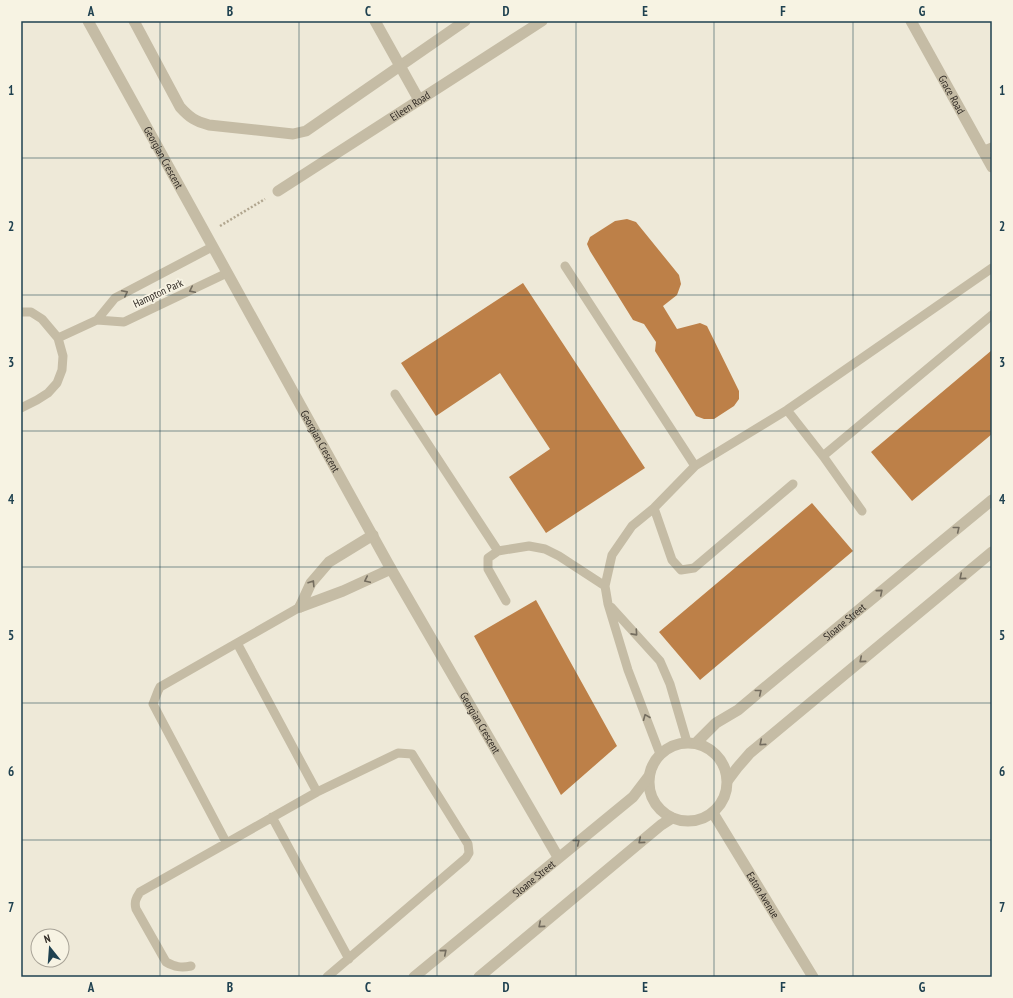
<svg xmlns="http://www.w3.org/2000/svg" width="1013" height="998" font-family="'PT Sans Narrow',sans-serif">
  <rect width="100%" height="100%" fill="#eee9d8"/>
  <!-- building -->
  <path fill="#bd8048" d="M627,219l9,3 43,53 2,9 -4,11 -14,11 14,23 23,-6 7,3 32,65v8l-5,7 -20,13h-10l-8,-3 -41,-65 1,-9 -12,-18 -11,-4 -43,-69 -3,-7 3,-7 25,-16z
    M523,283l122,185 -99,65 -37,-56 41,-28 -50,-76 -64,43 -35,-53z
    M992,350v84l-80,67 -41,-49z
    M812,503l41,48 -153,129 -41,-48z
    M536,600l81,146 -56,49 -87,-159z"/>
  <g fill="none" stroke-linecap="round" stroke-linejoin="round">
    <!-- path -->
    <path stroke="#b1a68f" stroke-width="2.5" stroke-dasharray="2 2" stroke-linecap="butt" d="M220,226l45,-27"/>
    <!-- service -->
    <path stroke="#c5bca5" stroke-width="9" d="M982,151l10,-4
      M565,266l130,200
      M21,312h10l11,7 16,19 5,18 -1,14 -5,13 -9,10 -11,7 -16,8
      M97,320l27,2 103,-49
      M58,338l39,-18 18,-22 97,-51
      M395,394l103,157
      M787,410l36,46 39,55
      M823,456l169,-141
      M654,508l18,52 9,10 13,-2 99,-84
      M506,601l-18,-32v-11l10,-7 31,-5 16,3 14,7 46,30
      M611,607l49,54 10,23 17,58
      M237,643l80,149
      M660,754l-32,-84 -20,-66 -3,-18 7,-31 20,-29 22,-18 41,-42 92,-56 205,-142
      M272,817l77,142
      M226,842l-73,-138 5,-13 2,-4 140,-80
      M191,966c-10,2 -16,1 -25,-4l-30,-53c-2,-7 0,-11 4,-17l177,-100 81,-39 14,1 56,90 1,9 -3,5 -139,119"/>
    <!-- minor -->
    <g stroke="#c5bca5" stroke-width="11">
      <path id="s1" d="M88,21l303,548 167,288"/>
      <path d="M134,21l46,86c10,11 15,14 29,18l84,9 13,-3 159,-110"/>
      <path d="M375,21l44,79"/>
      <path id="s2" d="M911,21l81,146"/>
      <path id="s3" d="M278,191l264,-170"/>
      <path d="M300,607l11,-24 18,-21 44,-27"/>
      <path d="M300,607l43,-16 48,-22"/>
      <path id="s4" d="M713,813l100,164"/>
    </g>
    <!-- tertiary -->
    <g stroke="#c5bca5" stroke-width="11">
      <circle cx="688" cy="782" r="39"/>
      <path id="s5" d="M696,743l20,-20 22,-13 25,-21 229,-189"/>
      <path d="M728,780l9,-12 13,-15 242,-201"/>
      <path id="s6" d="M414,977l219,-180 16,-21"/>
      <path d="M479,977l182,-152 11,-7"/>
    </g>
  </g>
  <!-- one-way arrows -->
  <defs><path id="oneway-chevron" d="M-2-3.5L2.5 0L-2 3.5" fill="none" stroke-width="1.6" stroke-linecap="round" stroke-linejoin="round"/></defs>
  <g stroke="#746d5f">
    <use href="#oneway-chevron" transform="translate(192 290) rotate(154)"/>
    <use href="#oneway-chevron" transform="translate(125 293) rotate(-27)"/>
    <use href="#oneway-chevron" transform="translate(957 529) rotate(-39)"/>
    <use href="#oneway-chevron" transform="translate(962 577) rotate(140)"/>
    <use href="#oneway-chevron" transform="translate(367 580) rotate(155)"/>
    <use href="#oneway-chevron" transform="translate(312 583) rotate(-57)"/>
    <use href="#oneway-chevron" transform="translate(880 592) rotate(-40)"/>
    <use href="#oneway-chevron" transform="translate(635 633) rotate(48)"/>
    <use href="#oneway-chevron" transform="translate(862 660) rotate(140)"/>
    <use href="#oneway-chevron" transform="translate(759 692) rotate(-39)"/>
    <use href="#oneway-chevron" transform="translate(646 717) rotate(-112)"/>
    <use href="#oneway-chevron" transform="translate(762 743) rotate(140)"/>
    <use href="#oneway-chevron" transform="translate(641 841) rotate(140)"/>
    <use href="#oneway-chevron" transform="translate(577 842) rotate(-39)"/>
    <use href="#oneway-chevron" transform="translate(541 925) rotate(140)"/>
    <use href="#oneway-chevron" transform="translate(444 952) rotate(-40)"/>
  </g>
  <!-- grid -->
  <path fill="none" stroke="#1f4150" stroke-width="1" stroke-opacity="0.55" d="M160,21v956M299,21v956M437,21v956M576,21v956M714,21v956M853,21v956M21,158h971M21,295h971M21,431h971M21,567h971M21,703h971M21,840h971"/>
  <g text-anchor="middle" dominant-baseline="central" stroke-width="3.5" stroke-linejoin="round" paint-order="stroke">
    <!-- street labels -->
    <g font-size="11" fill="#322c26" stroke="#f7f3e3">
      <text stroke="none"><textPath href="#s2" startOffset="84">Grace Road</textPath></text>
      <text stroke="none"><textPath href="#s3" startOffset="157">Eileen Road</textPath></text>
      <text stroke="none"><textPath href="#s1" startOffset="156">Georgian Crescent</textPath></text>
      <text transform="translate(158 293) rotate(-25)">Hampton Park</text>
      <text stroke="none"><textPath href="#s1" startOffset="480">Georgian Crescent</textPath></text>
      <text stroke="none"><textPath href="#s5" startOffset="192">Sloane Street</textPath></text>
      <text stroke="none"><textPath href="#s1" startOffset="804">Georgian Crescent</textPath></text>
      <text stroke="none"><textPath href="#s6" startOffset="155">Sloane Street</textPath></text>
      <text stroke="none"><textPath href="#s4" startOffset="96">Eaton Avenue</textPath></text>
    </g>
  </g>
  <!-- border -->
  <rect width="1013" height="998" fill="none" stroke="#f7f3e3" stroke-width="44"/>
  <!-- north arrow -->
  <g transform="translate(50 948) rotate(343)"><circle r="19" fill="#f7f3e3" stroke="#a8a397"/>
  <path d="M0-3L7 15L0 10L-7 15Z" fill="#1f4150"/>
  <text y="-6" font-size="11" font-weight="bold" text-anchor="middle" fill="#322c26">N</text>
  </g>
  <rect x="22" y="22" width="969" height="954" fill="none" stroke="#1f4150" stroke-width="1.5"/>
  <g font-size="13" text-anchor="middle" font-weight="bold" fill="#1f4150">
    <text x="91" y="16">A</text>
    <text x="230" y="16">B</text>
    <text x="368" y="16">C</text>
    <text x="506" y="16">D</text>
    <text x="645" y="16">E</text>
    <text x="783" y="16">F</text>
    <text x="922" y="16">G</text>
    <text x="11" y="95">1</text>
    <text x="1002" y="95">1</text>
    <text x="11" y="231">2</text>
    <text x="1002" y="231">2</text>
    <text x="11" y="367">3</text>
    <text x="1002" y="367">3</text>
    <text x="11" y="504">4</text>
    <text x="1002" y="504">4</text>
    <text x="11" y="640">5</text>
    <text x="1002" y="640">5</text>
    <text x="11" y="776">6</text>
    <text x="1002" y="776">6</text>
    <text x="11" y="912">7</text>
    <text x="1002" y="912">7</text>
    <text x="91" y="992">A</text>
    <text x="230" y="992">B</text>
    <text x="368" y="992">C</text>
    <text x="506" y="992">D</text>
    <text x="645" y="992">E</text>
    <text x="783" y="992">F</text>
    <text x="922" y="992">G</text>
  </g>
</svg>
